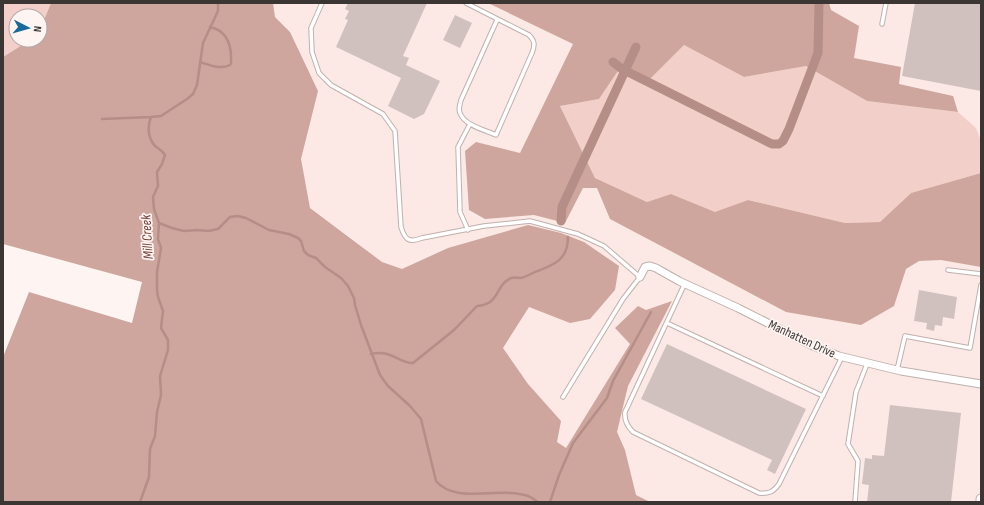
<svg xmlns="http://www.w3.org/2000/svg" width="984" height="505" font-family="'Sofia Sans Condensed',sans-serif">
  <rect width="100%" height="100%" fill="#fef5f3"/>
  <!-- built -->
  <path fill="#fce9e5" d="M251,3h730v499h-331l-76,-36 -215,-222 -49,-36 -18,-93z"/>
  <!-- green -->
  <path fill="#f2d0c9" d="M3,3h48l-11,27v-14h-24v24h14l-27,17z
    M684,45l60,32 62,-11 61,35 91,11 18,16 5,13v32l-70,20 -31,29 -35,1 -97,-23 -33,13 -44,-19 -24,8 -52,-24 -35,-72 39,-7 21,-31 27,14z"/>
  <!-- forest -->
  <path fill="#cea69e" d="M51,3h222l2,14 15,15 28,59 -17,68 9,49 72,54 20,7 46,-21 80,-23 33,8 23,9 35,24 -4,24 -25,29 -20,4 -41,-16 -26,41 25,36 33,37 -4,21 9,6 64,-104 -15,-16 23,-22 8,4 26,-9 -44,85 -11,46 8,18 11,45 14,7h-647v-145l26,-65 103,31 10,-41 -139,-38v-187l27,-17h10v-10z
    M488,3h341l2,7 28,16 -5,32 47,9 -2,17 54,12 5,16 -91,-11 -61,-35 -62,11 -60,-32 -37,37 -27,-14 -21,31 -39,7 35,72 52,24 24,-8 44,18 33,-12 97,23 35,-1 31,-29 70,-20v94l-40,-7 -22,1 -13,8 -12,37 -33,19 -75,-13 -176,-93 -13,-31h-14l-18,35 -31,-8 -49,4 -16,-9 -4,-59 11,-9 44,11 53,-109z"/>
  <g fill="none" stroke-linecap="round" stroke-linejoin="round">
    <!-- stream -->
    <path stroke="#b58e87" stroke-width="2.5" d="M200,62c10,3 20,8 30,3l1,-2c1,-17 -3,-32 -21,-36
      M102,119l49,-2 10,-1 26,-17 6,-5 4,-9 6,-42 15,-32v-8
      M159,223l13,5 12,3 13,-1 11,1 10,-2 12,-12 8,-1 8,2 23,12 20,4 9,4 3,3 3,10 4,4 8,3 9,9 16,11 7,8 6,12 1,7 6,20 19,50 8,11 22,20 11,13 15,62c20,24 64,5 92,15 3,1 7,4 10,6
      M371,354c21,-5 28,10 42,9l41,-33 23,-24c24,-2 17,-20 34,-28 3,-1 7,0 10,0 4,-1 10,-4 14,-6 19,-7 33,-12 33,-35
      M140,502l9,-25 1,-28 5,-13 2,-24 4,-17 -1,-19 8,-26v-10l-7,-12 2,-17 -5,-14 -1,-7v-18l4,-24 -3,-9 1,-16 -5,-14 -1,-12 5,-11 -1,-14 5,-8 3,-9c-3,-5 -6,-6 -10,-9 -7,-8 -8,-19 -4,-29
      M550,502l9,-27 14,-32 34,-45 6,-17 38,-69"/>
    <!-- canal -->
    <path stroke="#b58e87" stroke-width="9" d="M613,62l9,7 150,75h7l4,-3 6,-12 29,-76 1,-50
      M561,221l1,-14 74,-160"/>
  </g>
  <!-- building -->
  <path fill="#d0c1bf" d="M348,3h79l-24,53 6,2 -3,7 34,16 -16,33 -10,5 -26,-13 13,-28 -65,-31 12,-27 -3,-1 4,-8 -4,-2z
    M915,3h66v88l-79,-15z
    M455,15l17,8 -12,25 -17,-8z
    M919,290l38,7 -3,22 -11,-2 -1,9 -7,-1 -1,6 -8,-2 1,-6 -13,-2z
    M667,344l139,65 -31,65 -8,-4 5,-10 -131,-61z
    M890,405l71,8 -10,89h-84l2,-17 -7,-1 3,-26 7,1v-4l12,1z"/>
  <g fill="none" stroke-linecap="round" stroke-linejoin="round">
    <defs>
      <path id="lane" d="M322,3l-11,25 1,24 7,21 12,12 52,29 12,17 6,96c4,13 8,16 21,11l62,-12 46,-5 48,13 26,12 36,31 -17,22 -60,98
        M466,3l63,32c6,6 6,10 3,18l-36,82c-11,-5 -32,-10 -36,-22 -2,-4 0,-9 1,-13l36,-80
        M882,24l4,-21
        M468,230l-8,-18 -2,-65 12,-23
        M948,270l33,4
        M685,283l-60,129c-1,8 2,14 8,20l126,61c10,1 14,-1 20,-9l63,-127
        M667,323l156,73
        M897,370l8,-34 65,12 11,-63
        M855,502l3,-41 -10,-17 8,-52 11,-28"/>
      <path id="street" d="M640,277l5,-10 5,-1 6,2 23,13 59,27 75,38 26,10 62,15 80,13"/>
      <path id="secondary" d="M981,502v-3"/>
    </defs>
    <!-- lane casing -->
    <use href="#lane" stroke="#bfb1ae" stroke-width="5.5"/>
    <!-- street casing -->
    <use href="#street" stroke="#bfb1ae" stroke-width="9"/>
    <!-- secondary casing -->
    <use href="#secondary" stroke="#bfb1ae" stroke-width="11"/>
    <!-- lane -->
    <use href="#lane" stroke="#fff" stroke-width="3.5"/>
    <!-- street -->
    <use href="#street" stroke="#fff" stroke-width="7"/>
    <!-- secondary -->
    <use href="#secondary" stroke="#fff" stroke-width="9"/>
  </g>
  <g text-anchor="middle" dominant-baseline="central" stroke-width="3.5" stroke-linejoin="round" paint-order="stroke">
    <!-- street labels -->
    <g font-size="13" fill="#3b3534" stroke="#fef5f3">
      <text transform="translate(802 339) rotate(25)">Manhatten Drive</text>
    </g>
    <!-- water labels -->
    <g font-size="14" font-style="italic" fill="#733c33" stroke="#fef5f3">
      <text transform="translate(147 237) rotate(-93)">Mill Creek</text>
    </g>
  </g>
  <!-- border -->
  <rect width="984" height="505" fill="none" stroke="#3b3534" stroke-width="8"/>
  <!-- north arrow -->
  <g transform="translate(28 28) rotate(96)"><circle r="19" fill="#fef5f3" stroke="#b0a8a7"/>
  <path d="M0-3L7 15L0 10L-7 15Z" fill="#16699a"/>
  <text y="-6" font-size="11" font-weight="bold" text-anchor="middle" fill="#3b3534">N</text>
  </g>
</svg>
